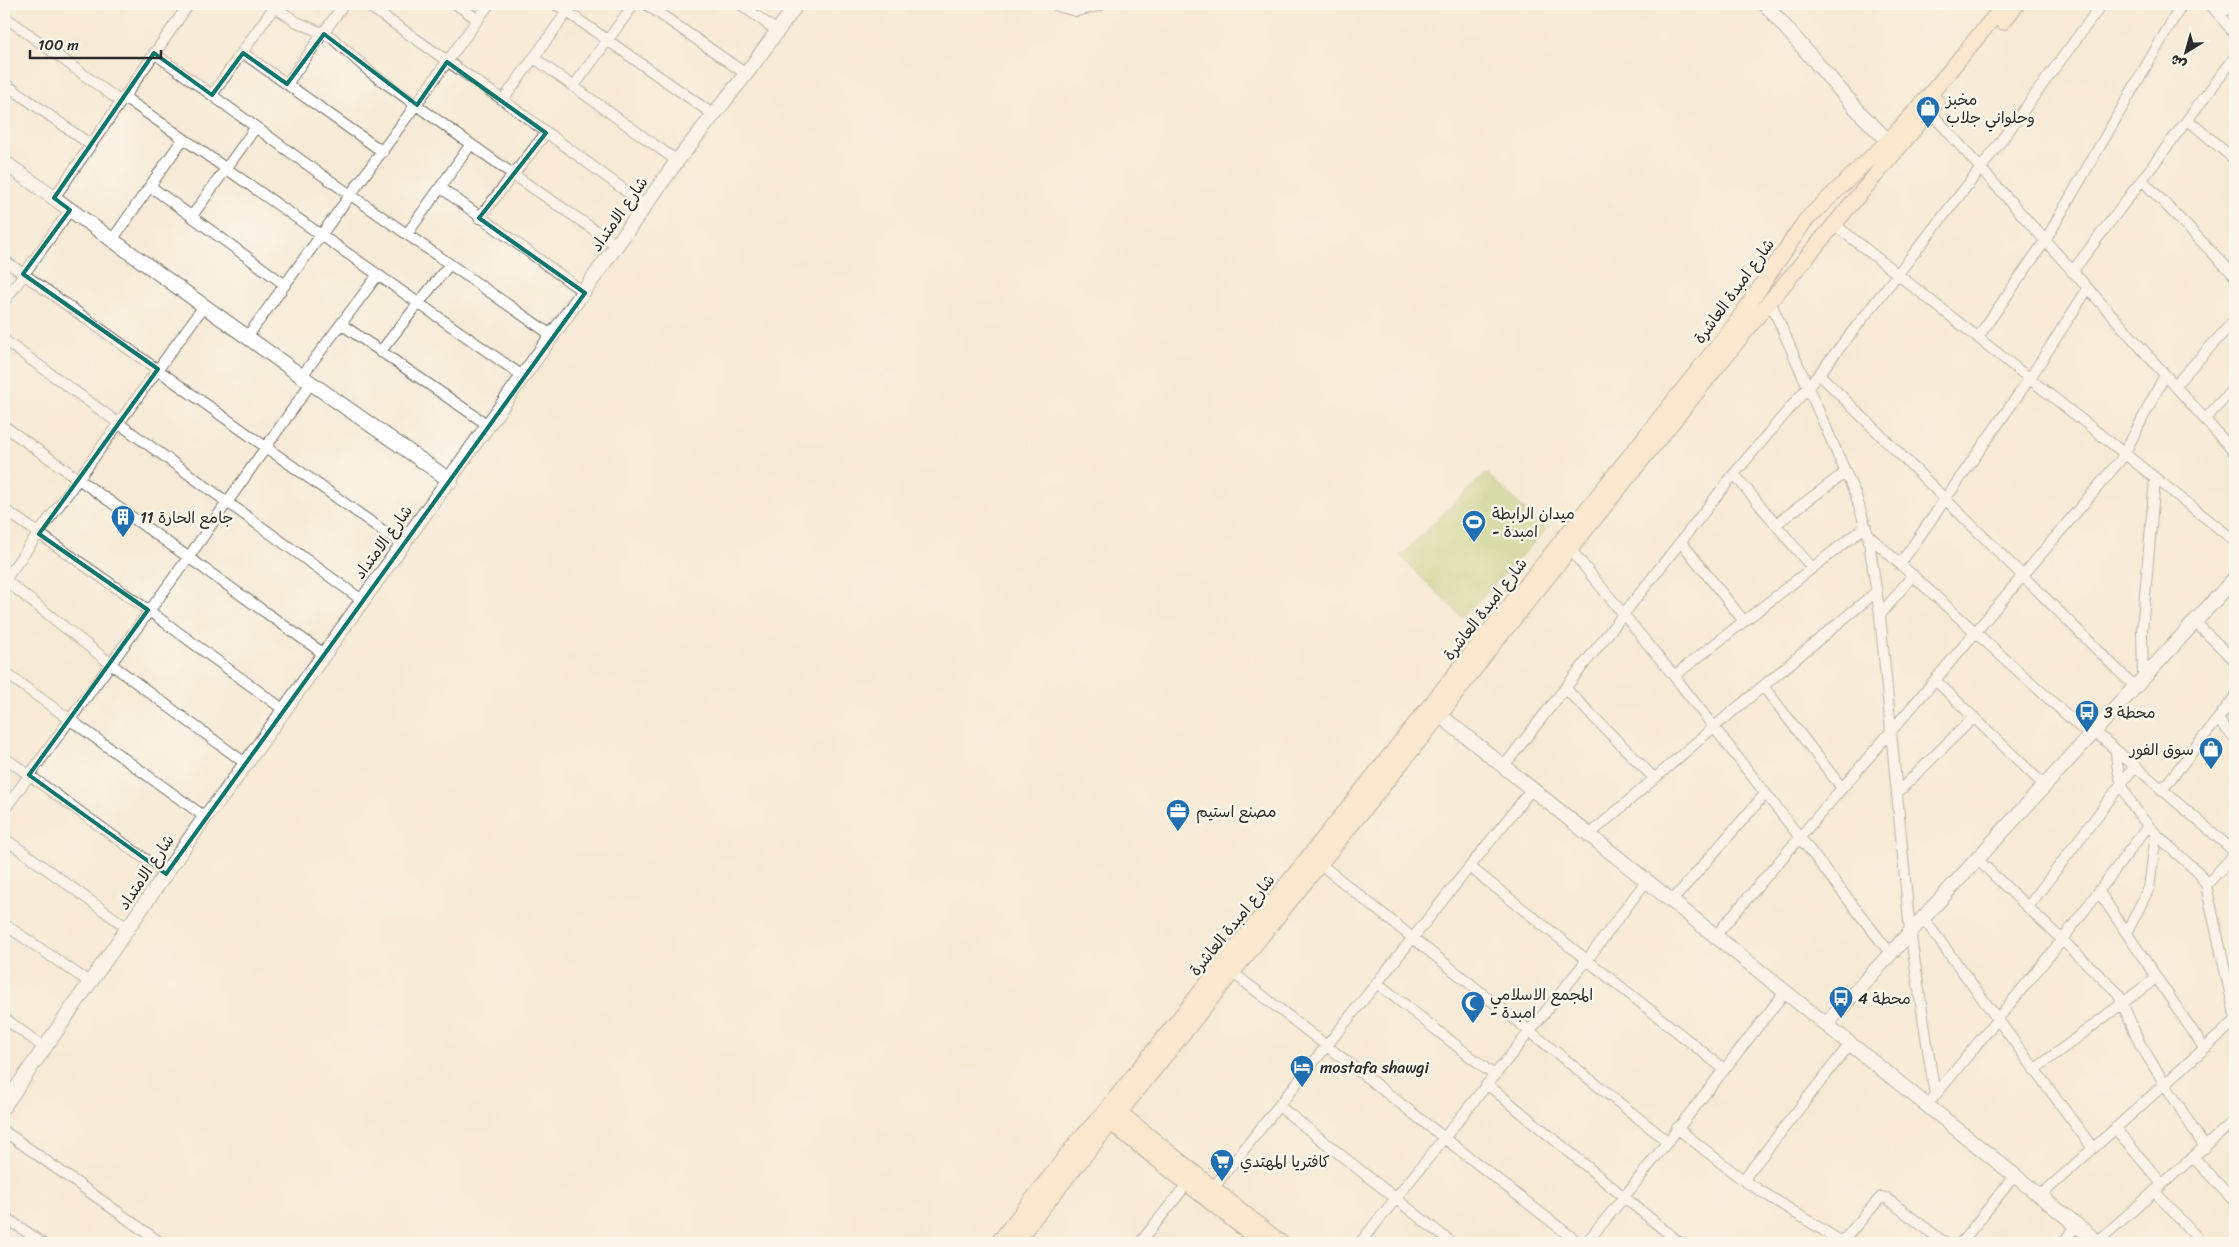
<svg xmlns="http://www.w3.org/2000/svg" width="2239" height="1247" font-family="Sriracha,'Playpen Sans Arabic',sans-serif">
  <rect width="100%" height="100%" fill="#fbf7ec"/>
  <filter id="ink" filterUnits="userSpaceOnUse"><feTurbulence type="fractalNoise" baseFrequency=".02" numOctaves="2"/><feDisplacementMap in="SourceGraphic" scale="10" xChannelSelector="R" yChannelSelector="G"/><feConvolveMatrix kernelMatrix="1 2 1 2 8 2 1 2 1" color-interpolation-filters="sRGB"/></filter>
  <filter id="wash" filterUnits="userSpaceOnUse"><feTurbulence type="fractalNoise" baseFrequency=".0096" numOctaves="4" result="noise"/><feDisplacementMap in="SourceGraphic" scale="20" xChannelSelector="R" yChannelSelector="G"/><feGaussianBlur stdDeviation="1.12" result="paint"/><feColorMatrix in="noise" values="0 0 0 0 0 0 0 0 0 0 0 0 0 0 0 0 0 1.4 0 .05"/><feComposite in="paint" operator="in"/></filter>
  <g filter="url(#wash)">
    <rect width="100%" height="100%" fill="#f7ead6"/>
    <!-- grass -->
    <path fill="#b2cc72" stroke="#6e7c4e" d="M1486,473l60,57 -84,87 -62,-61z"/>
  </g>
  <g filter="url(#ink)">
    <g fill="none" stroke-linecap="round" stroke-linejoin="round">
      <defs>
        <path id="minor" d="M270,4l27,18 34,15 39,35 144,103 104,71
          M366,4l137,96 143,106
          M456,4l21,15
          M556,4l158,111
          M646,4l100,70
          M740,4l37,27
          M2210,4l25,30
          M2220,15l13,-11
          M4,16l117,86
          M154,53l151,110 249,174
          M243,53l140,99
          M534,58l143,103
          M4,83l87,62
          M287,84l57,-80
          M574,86l60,-82
          M212,95l62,-88
          M124,97l400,280
          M503,100l64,-88
          M1926,107l309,346
          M2188,120l47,40
          M2143,181l92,95
          M150,186l134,98
          M441,188l144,105
          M54,198l135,-194
          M192,216l64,-89
          M479,218l67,-85
          M1834,224l401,317
          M407,234l64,-90
          M112,240l71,-101
          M4,260l399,285
          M2072,272l163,-215
          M1770,301l86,195 12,39 12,80 30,316 25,165
          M4,302l66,-92
          M341,324l147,101
          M247,337l242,-333
          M1978,337l67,-96 137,-237
          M4,340l358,260
          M380,352l69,-87
          M1819,374l316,313
          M301,377l76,-101
          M2175,385l60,-65
          M2205,419l30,-32
          M4,426l320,228
          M1734,474l78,94
          M4,509l144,101 136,100
          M1776,524l70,-52
          M1868,535l222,201
          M1682,543l61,77
          M1570,549l104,127 216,277
          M1900,564l130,-186 57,-88
          M5,580l106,84 134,99
          M4,581l200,-275
          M1880,615l33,-40
          M2195,622l40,39
          M4,672l201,145
          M1674,676l192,-150
          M2143,678l-1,-47 13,-152
          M1935,680l110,106
          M1763,686l79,102
          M1565,688l89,90
          M2218,720l17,18
          M2095,732l140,120
          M2116,751c1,56 45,88 83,122l7,12 29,130
          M4,757l162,117
          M1503,767l231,-293 85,-100 162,-206 121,-164
          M2162,790l73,-93
          M1897,793l77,-76
          M4,810l184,-252 123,-175
          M1588,836l126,-109 163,-136
          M4,838l125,91
          M1978,860l140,133 22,51 65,104
          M1319,863l348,278
          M1470,867l254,202
          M2206,885l29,-31
          M2099,892l105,156
          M1672,901l93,-107
          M2028,907l106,-140
          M1923,918l169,229
          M4,924l85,58
          M2127,932l22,-44 7,-54
          M1715,936l220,-256 187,-222 43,-83
          M1232,972l347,271
          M1377,983l118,93
          M4,1018l41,30
          M2034,1070l122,-92
          M1488,1085l192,158
          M1933,1098l129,-158 86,-114
          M1279,1106l173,137
          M1677,1128l66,52 99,62
          M2115,1128l47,56
          M4,1131l157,112
          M2194,1158l41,44
          M1743,1180l107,-136
          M1213,1188l318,-398
          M2154,1191l48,52
          M2040,1196l195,-175
          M4,1216l38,27
          M2097,1242l138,-122
          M1140,1243l47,-59
          M1360,1243l227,-283 60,-80
          M1586,1243l39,-47 160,-204
          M1841,1243l40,-46 5,1 59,45
          M1961,1243l53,-67
          M2063,1243l14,-18"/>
        <path id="tertiary" d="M1058,4l18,5 23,-5
          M1765,4l97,111 33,33
          M4,162l307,221 140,98
          M1432,709l667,534
          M1826,1024l409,-446
          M4,1106l201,-289 19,-23 453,-633 69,-87 51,-70"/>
        <path id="secondary" d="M2003,22l14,-18
          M1113,1107l168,136
          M1105,1118l157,125
          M998,1243l80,-102 24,-26 634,-792 69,-102 83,-80 34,-37 83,-100
          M1014,1243l426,-528 48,-64 282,-350 167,-199"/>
      </defs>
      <!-- minor casing -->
      <use href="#minor" stroke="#726e67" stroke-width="12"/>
      <!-- tertiary casing -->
      <use href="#tertiary" stroke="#726e67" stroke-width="16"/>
      <!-- secondary casing -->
      <use href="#secondary" stroke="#726e67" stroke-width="17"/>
      <!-- minor -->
      <use href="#minor" stroke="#fff" stroke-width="10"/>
      <!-- tertiary -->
      <use href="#tertiary" stroke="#fff" stroke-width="14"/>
      <!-- secondary -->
      <use href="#secondary" stroke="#fbe6c4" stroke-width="15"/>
    </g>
  </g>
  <!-- marked area -->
  <path d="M0 0H2239V1247H0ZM324,34l93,71 30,-43 99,71 -67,85 106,75 -419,581 -137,-99 119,-165 -109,-76 119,-165 -135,-95 47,-64 -16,-12 100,-145 58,42 31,-42 44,31z" fill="#f7ead6" fill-opacity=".55" fill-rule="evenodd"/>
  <path fill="none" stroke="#0f766e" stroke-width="4" stroke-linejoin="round" d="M324,34l93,71 30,-43 99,71 -67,85 106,75 -419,581 -137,-99 119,-165 -109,-76 119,-165 -135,-95 47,-64 -16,-12 100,-145 58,42 31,-42 44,31z"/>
  <!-- icons -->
  <defs>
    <symbol id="shop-pin" viewBox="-11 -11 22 30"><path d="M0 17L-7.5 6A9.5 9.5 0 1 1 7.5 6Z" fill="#1f6fb2" stroke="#fbf7ec"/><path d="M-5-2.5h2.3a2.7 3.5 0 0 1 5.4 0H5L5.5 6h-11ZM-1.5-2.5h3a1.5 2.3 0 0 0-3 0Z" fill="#fff"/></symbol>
    <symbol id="building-pin" viewBox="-11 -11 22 30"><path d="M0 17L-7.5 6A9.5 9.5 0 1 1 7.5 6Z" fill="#1f6fb2" stroke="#fbf7ec"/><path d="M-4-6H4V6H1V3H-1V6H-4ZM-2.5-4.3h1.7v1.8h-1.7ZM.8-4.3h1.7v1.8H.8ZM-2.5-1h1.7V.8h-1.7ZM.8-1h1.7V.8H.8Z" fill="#fff"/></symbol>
    <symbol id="stadium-pin" viewBox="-11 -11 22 30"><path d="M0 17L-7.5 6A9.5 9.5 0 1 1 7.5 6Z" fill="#1f6fb2" stroke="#fbf7ec"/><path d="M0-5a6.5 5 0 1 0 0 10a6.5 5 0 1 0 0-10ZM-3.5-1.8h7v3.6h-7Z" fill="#fff"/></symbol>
    <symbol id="bus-pin" viewBox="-11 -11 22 30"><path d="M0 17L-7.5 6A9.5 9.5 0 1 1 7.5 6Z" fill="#1f6fb2" stroke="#fbf7ec"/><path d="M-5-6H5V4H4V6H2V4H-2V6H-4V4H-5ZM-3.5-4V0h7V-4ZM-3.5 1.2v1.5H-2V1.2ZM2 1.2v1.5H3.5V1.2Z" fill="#fff"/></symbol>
    <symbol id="office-pin" viewBox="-11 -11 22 30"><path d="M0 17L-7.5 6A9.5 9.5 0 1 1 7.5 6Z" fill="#1f6fb2" stroke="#fbf7ec"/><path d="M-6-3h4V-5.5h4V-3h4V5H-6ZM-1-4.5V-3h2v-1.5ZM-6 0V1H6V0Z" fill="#fff"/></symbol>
    <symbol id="mosque-pin" viewBox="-11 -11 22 30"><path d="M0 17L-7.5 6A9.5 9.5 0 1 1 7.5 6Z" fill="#1f6fb2" stroke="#fbf7ec"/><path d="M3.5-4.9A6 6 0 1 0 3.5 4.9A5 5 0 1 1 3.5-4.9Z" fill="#fff"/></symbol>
    <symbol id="hotel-pin" viewBox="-11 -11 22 30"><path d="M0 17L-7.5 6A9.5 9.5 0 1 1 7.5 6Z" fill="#1f6fb2" stroke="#fbf7ec"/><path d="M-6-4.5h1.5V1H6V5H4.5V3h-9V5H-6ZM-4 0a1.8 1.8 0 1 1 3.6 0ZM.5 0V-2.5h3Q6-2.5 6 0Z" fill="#fff"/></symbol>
    <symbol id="supermarket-pin" viewBox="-11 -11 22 30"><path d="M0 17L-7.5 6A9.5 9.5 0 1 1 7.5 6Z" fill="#1f6fb2" stroke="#fbf7ec"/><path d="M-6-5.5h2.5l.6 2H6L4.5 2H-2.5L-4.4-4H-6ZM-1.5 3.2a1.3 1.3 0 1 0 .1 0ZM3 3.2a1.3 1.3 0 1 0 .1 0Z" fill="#fff"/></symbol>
  </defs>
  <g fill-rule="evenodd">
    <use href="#shop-pin" x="1914" y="94" width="28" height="38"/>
    <use href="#building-pin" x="109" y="503" width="28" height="38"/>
    <use href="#stadium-pin" x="1460" y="508" width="28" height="38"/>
    <use href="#bus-pin" x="2073" y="698" width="28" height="38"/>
    <use href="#shop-pin" x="2197" y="735" width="28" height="38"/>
    <use href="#office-pin" x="1164" y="797" width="28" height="38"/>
    <use href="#bus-pin" x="1827" y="984" width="28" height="38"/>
    <use href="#mosque-pin" x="1459" y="989" width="28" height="38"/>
    <use href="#hotel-pin" x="1288" y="1053" width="28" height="38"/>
    <use href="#supermarket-pin" x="1208" y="1147" width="28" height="38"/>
  </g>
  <g text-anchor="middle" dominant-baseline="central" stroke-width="5" stroke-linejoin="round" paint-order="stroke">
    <!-- poi labels -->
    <g font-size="16" fill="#2b2b2b" stroke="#fbf7ec" text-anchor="start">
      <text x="1946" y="99">مخبز<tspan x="1946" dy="18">وحلواني جلاب</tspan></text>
      <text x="1492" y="513">ميدان الرابطة<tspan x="1492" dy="18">- امبدة</tspan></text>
      <text x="140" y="517">جامع الحارة 11</text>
      <text x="2104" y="712">محطة 3</text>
      <text x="2194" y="749" text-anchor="end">سوق الفور</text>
      <text x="1196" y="811">مصنع استيم</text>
      <text x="1490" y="994">المجمع الاسلامي<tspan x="1490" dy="18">- امبدة</tspan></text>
      <text x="1858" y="998">محطة 4</text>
      <text x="1320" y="1067">mostafa shawgi</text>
      <text x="1240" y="1161">كافتريا المهتدي</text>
    </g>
    <!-- street labels -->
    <g font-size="16" fill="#2b2b2b" stroke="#fbf7ec">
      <text transform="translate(619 214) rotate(-55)">شارع الامتداد</text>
      <text transform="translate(1734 291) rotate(-54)">شارع امبدة العاشرة</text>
      <text transform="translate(383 542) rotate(-54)">شارع الامتداد</text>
      <text transform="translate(1485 609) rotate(-52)">شارع امبدة العاشرة</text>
      <text transform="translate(146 872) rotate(-56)">شارع الامتداد</text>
      <text transform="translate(1232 925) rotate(-51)">شارع امبدة العاشرة</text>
    </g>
  </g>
  <!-- margin -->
  <rect width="2239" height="1247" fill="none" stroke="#fbf7ec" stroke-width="20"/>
  <!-- north arrow -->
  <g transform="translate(2186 52) rotate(217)" stroke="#fbf7ec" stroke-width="4" paint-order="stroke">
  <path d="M0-4L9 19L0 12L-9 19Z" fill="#2b2b2b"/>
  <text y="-8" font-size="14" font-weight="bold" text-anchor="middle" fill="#2b2b2b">ش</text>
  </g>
  <!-- scale -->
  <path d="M30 50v8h131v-8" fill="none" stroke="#2b2b2b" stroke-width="2.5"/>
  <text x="38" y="50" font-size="15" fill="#2b2b2b" stroke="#fbf7ec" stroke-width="4" paint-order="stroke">100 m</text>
</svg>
